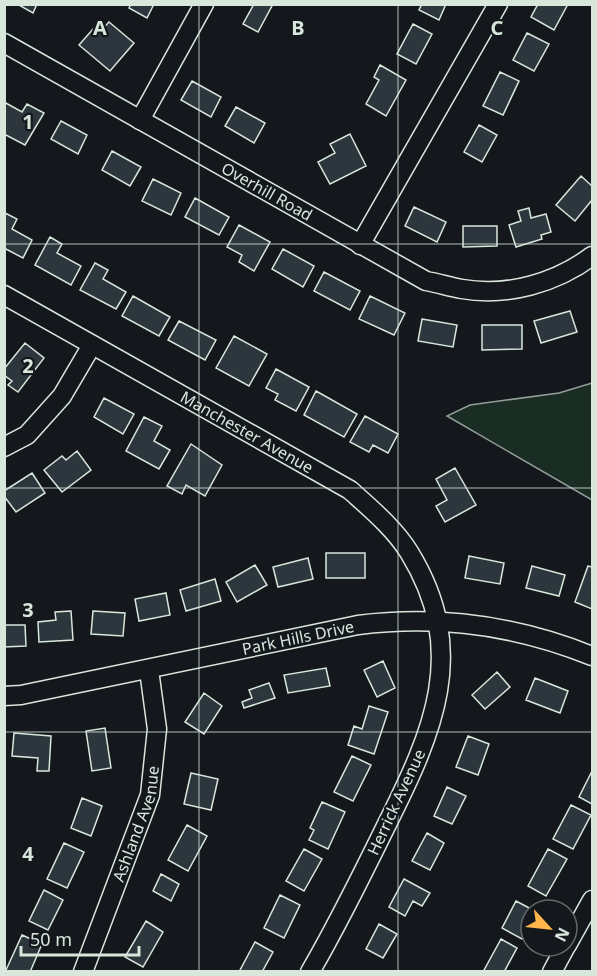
<svg xmlns="http://www.w3.org/2000/svg" width="597" height="976" font-family="'Noto Sans',sans-serif">
  <rect width="100%" height="100%" fill="#14181c"/>
  <!-- green -->
  <path fill="#1a2d24" stroke="#939e99" stroke-width="1.5" d="M592,383v117l-145,-84 23,-11 89,-12z"/>
  <!-- building -->
  <path fill="#2c363c" stroke="#d8e6dc" stroke-width="1.5" d="M17,4h20l-4,9z
    M131,4h23l-7,14 -18,-10z
    M254,4h19l-15,28 -15,-8z
    M422,4h24l-7,16 -20,-10z
    M538,4h30l-14,26 -23,-13z
    M109,22l25,21 -24,28 -31,-26 14,-16 5,5z
    M413,24l19,10 -16,30 -19,-10z
    M527,33l22,11 -15,27 -21,-11z
    M380,65l26,15 -20,36 -20,-12 13,-24 -5,-3z
    M500,72l19,9 -16,34 -20,-9z
    M192,81l29,16 -10,20 -30,-17z
    M4,102l18,10 5,-8 17,9 -19,32 -21,-11z
    M236,107l29,16 -11,20 -29,-17z
    M61,121l26,14 -9,19 -27,-15z
    M479,125l18,10 -15,27 -18,-10z
    M350,134l16,32 -36,18 -12,-22 17,-9 -5,-9z
    M112,151l29,16 -11,19 -28,-16z
    M581,176l11,10v14l-17,21 -19,-16z
    M153,179l28,14 -10,22 -29,-14z
    M195,198l34,19 -10,18 -34,-18z
    M414,207l32,15 -9,20 -32,-16z
    M529,208l2,10 15,-4 5,18 -10,3 1,4 -26,8 -7,-22 12,-4 -3,-10z
    M5,213l12,6 -5,10 20,11 -9,18 -19,-10z
    M239,225l31,17 -16,29 -15,-9 3,-7 -15,-8z
    M463,226h34v20l-34,1z
    M50,237l12,7 -5,9 24,13 -10,19 -36,-20z
    M283,249l31,17 -11,21 -31,-18z
    M95,263l13,7 -5,9 23,13 -10,17 -36,-19z
    M324,272l36,19 -10,19 -36,-19z
    M133,296l37,21 -11,19 -37,-20z
    M370,296l35,17 -11,22 -35,-16z
    M570,311l7,21 -36,11 -7,-22z
    M422,319l35,6 -4,22 -35,-6z
    M179,321l37,19 -11,20 -37,-20z
    M482,325h40v24l-40,1z
    M234,336l33,18 -18,32 -33,-18z
    M25,343l19,15 -26,34 -10,-7 4,-4 -8,-6v-6z
    M276,369l33,18 -13,24 -21,-11 3,-6 -12,-6z
    M316,391l41,23 -13,23 -40,-22z
    M104,398l30,16 -11,20 -29,-17z
    M365,416l33,18 -10,19 -15,-8 -4,7 -19,-10z
    M144,417l18,9 -8,15 16,9 -11,19 -33,-18z
    M191,444l31,21 -17,31 -19,-11 -4,9 -15,-8z
    M77,451l14,19 -29,22 -18,-22 18,-14 4,4z
    M455,468l21,37 -31,17 -9,-16 11,-6 -11,-21z
    M32,473l13,20 -29,19 -12,-16v-5z
    M326,553h39v25h-39z
    M469,556l35,7 -4,21 -35,-6z
    M308,558l5,21 -35,8 -5,-20z
    M255,565l12,20 -30,17 -11,-20z
    M532,566l33,9 -6,21 -33,-8z
    M588,566l4,1v42l-17,-7z
    M215,579l6,22 -35,10 -6,-21z
    M166,593l4,22 -31,6 -4,-22z
    M71,611l2,29 -34,2 -1,-20 18,-2 -1,-8z
    M93,611l32,2 -2,23 -32,-2z
    M4,625h21l1,21 -22,1z
    M383,661l12,27 -18,9 -13,-27z
    M326,668l4,18 -42,7 -4,-18z
    M497,672l13,15 -25,22 -13,-14z
    M535,678l33,13 -8,22 -34,-13z
    M269,683l6,15 -31,10 -2,-6 10,-4 -3,-8z
    M204,693l18,13 -18,28 -19,-12z
    M369,706l19,6 -14,42 -26,-9 6,-19 8,3z
    M105,728l6,40 -19,3 -6,-40z
    M14,733l37,3 -2,35h-12l1,-13 -26,-2z
    M468,736l21,8 -11,31 -22,-8z
    M352,756l19,9 -18,36 -19,-9z
    M592,771v33l-13,-7z
    M191,773l27,6 -7,31 -27,-6z
    M447,787l19,9 -14,28 -18,-8z
    M82,798l20,8 -11,30 -20,-8z
    M322,802l23,10 -17,37 -19,-9 5,-10 -4,-2z
    M571,805l20,10 -18,34 -20,-10z
    M187,825l20,11 -19,35 -20,-11z
    M427,833l17,10 -14,27 -18,-9z
    M64,843l20,9 -17,36 -20,-9z
    M304,849l18,10 -18,32 -18,-10z
    M548,849l19,10 -21,37 -18,-10z
    M161,874l18,10 -8,17 -18,-10z
    M404,879l26,14 -8,13 -9,-5 -8,15 -16,-9z
    M44,890l19,10 -15,30 -19,-9z
    M280,895l20,10 -16,33 -20,-10z
    M516,901l17,9h-2v12l-9,17 -20,-11z
    M146,921l17,11 -20,35 -18,-10z
    M379,924l18,10 -14,24 -17,-9z
    M22,935l20,9 -12,28h-22l-2,-2z
    M501,939l16,9 -13,24h-21z
    M255,942l18,10 -11,20h-23z"/>
  <g fill="none" stroke-linecap="round" stroke-linejoin="round">
    <defs>
      <g id="minor">
        <path id="s1" d="M4,43l422,238c12,2 24,6 36,8 45,8 94,-6 130,-33"/>
        <path d="M140,120l64,-116"/>
        <path d="M360,245l138,-241"/>
        <path id="s2" d="M4,295l346,195c21,19 44,38 59,62 61,99 24,180 -23,274 -24,49 -48,98 -76,146"/>
        <path d="M4,447l23,-12 35,-39 30,-51"/>
        <path id="s3" d="M4,696l17,-1 337,-70c80,-10 160,1 234,31"/>
        <path d="M567,945l25,-45"/>
        <path id="s4" d="M83,972l67,-177 7,-66 -8,-59"/>
        <path d="M552,972l14,-26"/>
      </g>
    </defs>
    <!-- minor casing -->
    <use href="#minor" stroke="#d8e6dc" stroke-width="21"/>
    <!-- minor -->
    <use href="#minor" stroke="#14181c" stroke-width="18"/>
  </g>
  <!-- grid -->
  <path fill="none" stroke="#d8e6dc" stroke-width="1.5" stroke-opacity="0.55" d="M199,4v968M398,4v968M4,244h588M4,488h588M4,732h588"/>
  <g text-anchor="middle" dominant-baseline="central" stroke-width="4.5" stroke-linejoin="round" paint-order="stroke">
    <!-- street labels -->
    <g font-size="16" fill="#d8e6dc" stroke="#14181c">
      <text stroke="none"><textPath href="#s1" startOffset="302">Overhill Road</textPath></text>
      <text stroke="none"><textPath href="#s2" startOffset="279">Manchester Avenue</textPath></text>
      <text stroke="none"><textPath href="#s3" startOffset="300">Park Hills Drive</textPath></text>
      <text transform="translate(396 802) rotate(-65)">Herrick Avenue</text>
      <text stroke="none"><textPath href="#s4" startOffset="158">Ashland Avenue</textPath></text>
    </g>
  </g>
  <g font-size="20" text-anchor="middle" font-weight="bold" fill="#d8e6dc" stroke="#14181c" stroke-width="4.5" stroke-linejoin="round" paint-order="stroke">
    <text x="100" y="35">A</text>
    <text x="298" y="35">B</text>
    <text x="497" y="35">C</text>
    <text x="28" y="129">1</text>
    <text x="28" y="373">2</text>
    <text x="28" y="617">3</text>
    <text x="28" y="861">4</text>
  </g>
  <!-- border -->
  <rect width="597" height="976" fill="none" stroke="#d8e6dc" stroke-width="12"/>
  <!-- north arrow -->
  <g transform="translate(549 928) rotate(117)"><circle r="28" fill="#14181c" stroke="#626a69" stroke-width="1.5"/>
  <path d="M0-4.5L10 22L0 15L-10 22Z" fill="#ffb74d"/>
  <text y="-9" font-size="16" font-weight="bold" text-anchor="middle" fill="#d8e6dc">N</text>
  </g>
  <!-- scale -->
  <path d="M21 946v9h118v-9" fill="none" stroke="#d8e6dc" stroke-width="3"/>
  <text x="30" y="946" font-size="18" fill="#d8e6dc" stroke="#14181c" stroke-width="4.5" paint-order="stroke">50 m</text>
</svg>
